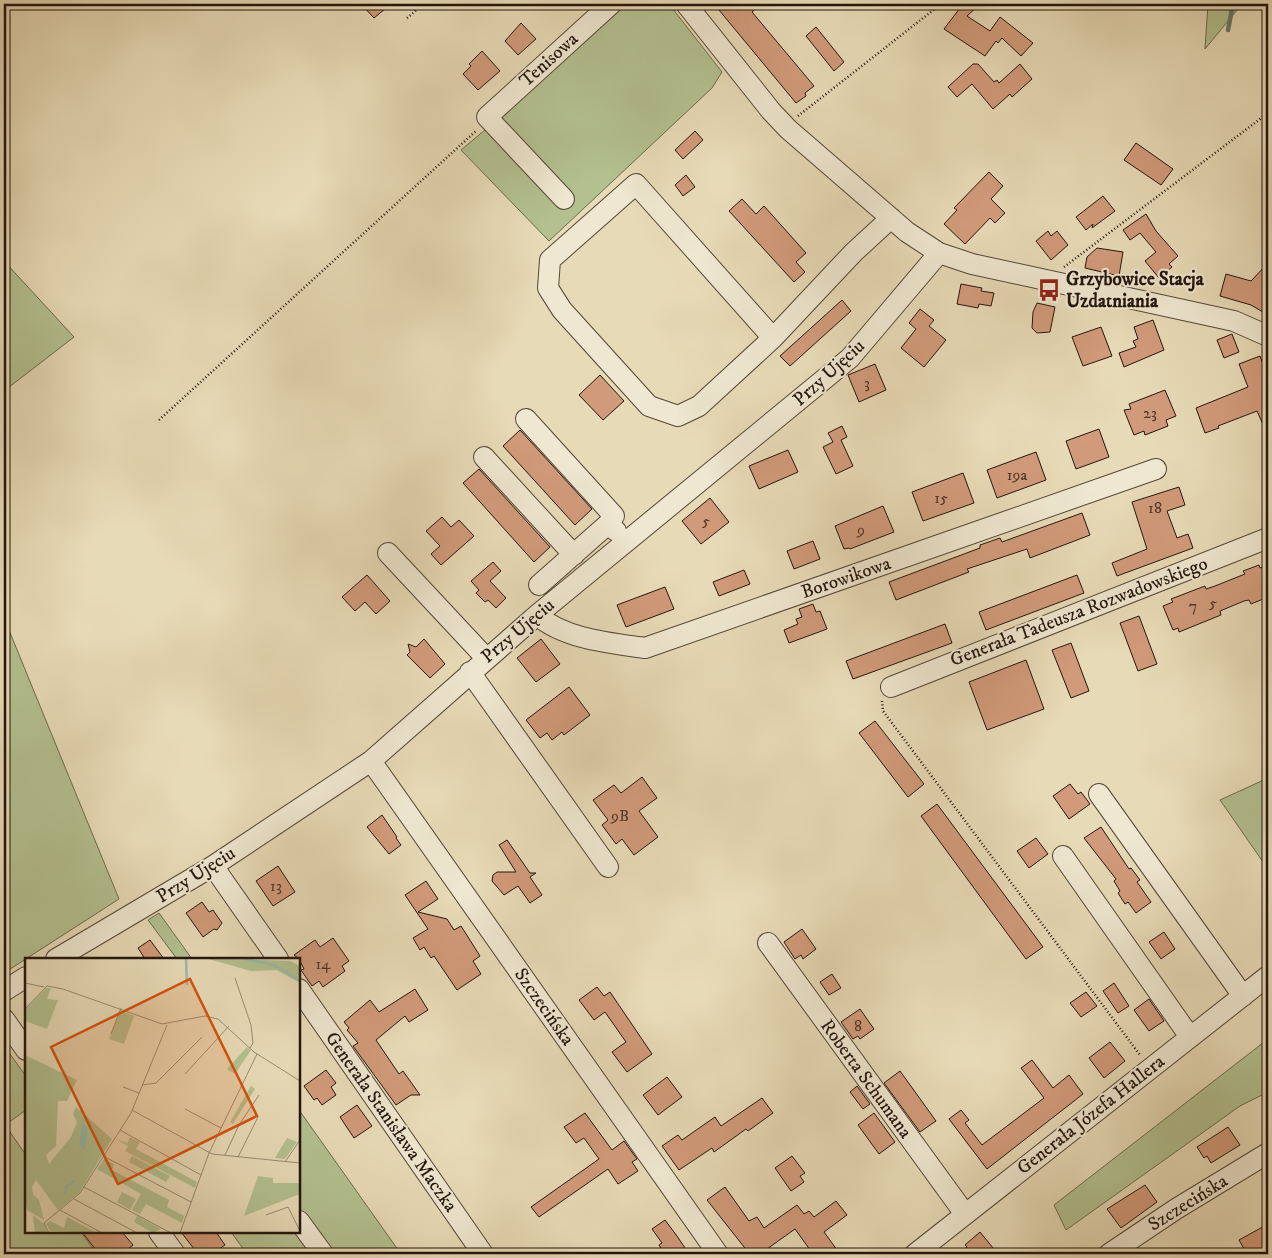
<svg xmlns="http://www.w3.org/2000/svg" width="1272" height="1258" font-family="'IM FELL DW Pica',serif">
  <rect width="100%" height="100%" fill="#e7dab6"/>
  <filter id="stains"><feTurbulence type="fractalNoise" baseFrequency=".004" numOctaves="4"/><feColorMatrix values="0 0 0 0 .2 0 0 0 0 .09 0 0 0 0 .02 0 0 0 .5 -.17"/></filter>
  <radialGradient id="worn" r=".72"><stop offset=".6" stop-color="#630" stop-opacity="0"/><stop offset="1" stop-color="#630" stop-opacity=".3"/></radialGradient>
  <!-- green -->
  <path fill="#b3c090" stroke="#6b6a4f" d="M618,4h51l53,68 -10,16 -163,153 -88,-91 31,-26z
    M1208,4h34l-37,45z
    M4,261l70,76 -70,54z
    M4,618l115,281 -115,74z
    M1268,778v81l-5,3 -43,-62z
    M159,913l33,46h-15l-29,-39z
    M1268,1039v53l-28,14 -174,124 -12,-25z
    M4,1046l22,30v34l-21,15 21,30v77h55l16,22h-85l-8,-12z
    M299,1110l102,144h-74l-28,-39z
    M231,1232h65l17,22h-66z"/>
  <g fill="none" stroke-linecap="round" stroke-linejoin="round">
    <!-- stream -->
    <path stroke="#69796b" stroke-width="4.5" d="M1228,30l5,-26"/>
  </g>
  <!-- building -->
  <path fill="#d19a7a" stroke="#23150e" d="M361,4h30l-17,14z
    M714,4h47l-9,8 62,74 -9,7 1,3 -10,7z
    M963,4h17l-13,12 23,15 10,-14 33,26 -12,13 -19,-18 -4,5 -2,-2 -11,15 -41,-27z
    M521,23l15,16 -18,16 -13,-14z
    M816,27l28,35 -10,9 -28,-35z
    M482,51l18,20 -22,19 -15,-16 8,-8 -2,-2z
    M973,64h5l16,18 3,-2 2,3 21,-19 12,15 -20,18 -2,-3 -17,15 -21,-25 -15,13 -9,-10z
    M695,131l8,9 -20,19 -8,-9z
    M1136,143l37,26 -12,16 -37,-25z
    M989,172l14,14 -12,13 14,14 -10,10 -5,-5 -25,26 -21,-20 13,-14 -3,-2z
    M686,175l9,12 -12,9 -8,-11z
    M1103,196l12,15 -23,17 1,-4 -7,6 -10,-13z
    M742,199l14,15 8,-8 42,47 -10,9 9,10 -11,10 -65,-71z
    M1146,214l10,17 22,25 -9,8 3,3 -13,11 -14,-17 11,-9 -16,-19 -10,7 -7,-10z
    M1048,231l3,5 6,-5 11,14 -17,15 -15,-19z
    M1097,248l26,4 -4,24 -34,-8 2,-11z
    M1268,263v52l-17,-10 -31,-9 6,-22 25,7z
    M961,284l21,4 -1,3 13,2 -3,13 -12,-2 -1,4 -21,-4z
    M842,300l9,11 -61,55 -10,-10z
    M1037,303l18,4 -5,25 -13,1 -5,-5 1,-16z
    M920,309l14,11 -5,6 17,14 -22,27 -23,-19 15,-19 -7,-6z
    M1153,320l11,30 -40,17 -5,-14 17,-6 -3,-6 5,-2 -4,-12z
    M1101,327l11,29 -29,10 -11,-29z
    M1232,334l7,18 -15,6 -7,-18z
    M1260,356l8,22v58l-11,-25 -39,15 1,2 -14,5 -9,-25 52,-21 -9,-23z
    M875,364l11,26 -27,12 -11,-27z
    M600,375l24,26 -21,19 -24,-25z
    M1165,390l11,26 -10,4 2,6 -23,9 -1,-4 -10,4 -10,-25 7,-1 -2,-5z
    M842,426l5,11 -6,3 12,26 -17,8 -13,-27 10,-5 -5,-9z
    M1099,429l10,28 -33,12 -10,-28z
    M520,430l72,79 -17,16 -72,-79z
    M788,450l10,22 -39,17 -10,-23z
    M1036,452l10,28 -49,18 -10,-28z
    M479,469l71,78 -16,15 -71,-79z
    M963,473l11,30 -51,18 -11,-29z
    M1179,487l6,18 -18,6 10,27 11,-4 5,14 -76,28 -5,-13 35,-14 -15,-47z
    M710,498l19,24 -28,22 -19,-23z
    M883,506l11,26 -44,17 -1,-1 -5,1 -9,-23z
    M1082,513l8,22 -60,23 -3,-9 -60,20 2,3 -73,28 -7,-18 91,-34v-3l20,-7 2,4z
    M442,517l9,10 8,-7 15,16 -33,29 -10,-11 9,-8 -14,-15z
    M813,541l7,18 -26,10 -7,-18z
    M493,562l8,9 -11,10 16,17 -10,10 -8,-8 -3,2 -9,-9 3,-3 -8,-9z
    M1259,565l1,3 8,-3v32l-17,7 -2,-4 -5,1 -24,10 1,4 -42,17 -1,-4 -5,2 -10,-24 10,-4 -2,-3 34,-13 1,3 9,-3 30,-12 -2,-3z
    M744,570l6,14 -31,12 -6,-14z
    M367,575l23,26 -14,13 -11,-12 -10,9 -13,-14z
    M1077,575l7,18 -98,37 -7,-18z
    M665,587l9,22 -48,18 -9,-22z
    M813,604l3,8 4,-1 7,18 -38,14 -5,-13 14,-6 -2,-5 6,-2 -3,-8z
    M1139,616l18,48 -19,7 -18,-48z
    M945,624l7,19 -99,36 -7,-18z
    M424,639l21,25 -15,14 -23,-23 3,-3 -2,-8 8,3z
    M541,639l19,25 -24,18 -19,-24z
    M1071,643l18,48 -18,7 -19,-48z
    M1026,660l18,49 -57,21 -18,-48z
    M569,687l21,28 -26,20 -2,-3 -10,8 -5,-7 -7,5 -14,-18z
    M875,721l49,63 -16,13 -49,-64z
    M642,777l15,21 -18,13 19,26 -24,18 -12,-16 -6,5 -14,-19 6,-5 -15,-20 21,-15 7,8z
    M1070,784l8,10 3,-2 9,12 -21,15 -16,-23z
    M937,804l106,143 -17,12 -105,-143z
    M382,815l15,22 -1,1 5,7 -12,9 -22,-27z
    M1101,827l28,42 2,-1 9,12 -3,2 14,20 -15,11 -8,-11 -3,2 -7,-11 2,-2 -6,-10 2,-2 -32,-41z
    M1036,838l12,16 -19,14 -12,-17z
    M507,840l23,33h6l-6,4 12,18 -12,8 -12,-17 -14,9 -12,-14 1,-6 4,-3h19l-17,-27z
    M278,866l17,26 -22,14 -17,-25z
    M426,881l12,18 -20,13 29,7 7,11 7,-4 19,30 -7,5 8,13 -24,16 -23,-34 -3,2 -7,-11 -4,3 -7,-12 15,-9 -23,-34z
    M202,902l7,10 4,-2 9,13 -5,7 -3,-1 -11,8 -17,-24z
    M802,929l14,20 -13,10 -2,-4 -6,4 -11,-17z
    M1164,932l11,17 -14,10 -12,-17z
    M333,938l16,23 -7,5 3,5 -22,16 -4,-6 -7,5 -11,-16 3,-1 -5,-10 -5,-4 21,-15 5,7z
    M150,940l14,19h-19l-7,-11z
    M832,974l9,14 -12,7 -9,-13z
    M1114,983l15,23 -11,7 -15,-22z
    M597,987l7,9 6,-4 42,62 -25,18 -15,-20 14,-10 -21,-30 -11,8 -15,-20z
    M415,989l13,21 -19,12 -4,-6 -29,24 23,34 4,-3 17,24h-9l-15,10 -43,-59 5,-3 -11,-13 2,-2 -5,-6 26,-22 9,12z
    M1086,992l11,14 -16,11 -11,-14z
    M1149,999l15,22 -15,10 -15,-21z
    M860,1009l14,20 -14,10 -2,-3 -5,3 -12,-17z
    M1110,1042l15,19 -21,17 -15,-20z
    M1032,1060l21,28 16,-13 14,19 -96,75 -38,-50 12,-9 8,10 -4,3 17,22 62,-47 -23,-30z
    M326,1070l10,13 -5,4 5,8 -14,10 -5,-7 -3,2 -10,-14z
    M900,1071l36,50 -16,11 -36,-49z
    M667,1077l15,20 -24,18 -15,-20z
    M857,1086l13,18 -7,5 -13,-17z
    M762,1098l11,15 -25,18 -2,-2 -32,23 -2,-4 -33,22 -17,-24 16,-11 4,5 33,-23 6,9z
    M357,1105l15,21 -18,12 -14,-21z
    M585,1113l27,37 12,-9 13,18 -5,3 6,9 -20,13 -10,-15 -69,48 -8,-10 68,-48 -15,-21 -8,5 -12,-16z
    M874,1113l21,29 -16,12 -21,-29z
    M1228,1127l12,18 -29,18 -4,-7 -3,2 -7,-11z
    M792,1156l13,17 -5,3 4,6 -13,9 -16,-23z
    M1145,1185l12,17 -36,26 -14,-19z
    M725,1187l24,34 8,-4 7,11 33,-23 7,9 5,-3 5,6 22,-16 11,14 -23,17 16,22h-27l-18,-25 -35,25h-6l-3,-4 -3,2 -41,-52z
    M665,1220l12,16 12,18h-28l1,-4 -3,-5 3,-2 -10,-14z
    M1268,1224v22l-15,8h-6l-8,-14z
    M82,1232h40l11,13 -11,9h-23z
    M181,1232h35l9,13 -13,9h-14z
    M980,1232l18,22h-40l9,-7 -2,-2z"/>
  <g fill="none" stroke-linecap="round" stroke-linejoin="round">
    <defs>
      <path id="minor" d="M686,4l85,107 17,18 119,103 32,21 33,11 262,57 34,15
        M564,199l-77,-82 124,-113
        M773,338l-74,68 -21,10 -29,-10 -87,-96 -14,-22 2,-28 86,-76 137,154 81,-86 37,-34
        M526,419l88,97 -6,8
        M484,457l90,98
        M388,553l98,105
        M539,585l69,-61 8,7
        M537,615c27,24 73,28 108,33l511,-179
        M470,672l138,195
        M891,687l377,-149
        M371,761l347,493
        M1099,794l144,202
        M1063,856l127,181
        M213,866l65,93
        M768,943l197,271
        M56,959l157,-93 158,-105 166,-146 313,-257 89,-105
        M299,989l184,265
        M4,991l22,-14
        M4,1019l22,31
        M299,1221l24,33
        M159,1232l16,22
        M915,1254l353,-278
        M1109,1254l67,-45 92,-56"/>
    </defs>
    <!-- minor casing -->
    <use href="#minor" stroke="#544638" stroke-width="22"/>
    <!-- path -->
    <path stroke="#23150e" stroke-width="2.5" stroke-dasharray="1 2.5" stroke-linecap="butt" d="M407,18l17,-14
      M798,116l143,-112
      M1064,267l204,-154
      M159,420l318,-290
      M882,701l1,10 257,344"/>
    <!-- minor -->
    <use href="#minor" stroke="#efe7d0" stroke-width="20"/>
  </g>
  <!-- icons -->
  <defs>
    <symbol id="bus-bare" viewBox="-9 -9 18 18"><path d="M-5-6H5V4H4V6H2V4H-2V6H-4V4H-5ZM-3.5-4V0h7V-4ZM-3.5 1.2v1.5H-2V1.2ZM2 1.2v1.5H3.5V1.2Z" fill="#8f2418" stroke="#efe7d0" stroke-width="2.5" paint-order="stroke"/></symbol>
  </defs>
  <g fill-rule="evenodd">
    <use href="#bus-bare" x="1033" y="274" width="32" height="32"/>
  </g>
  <g text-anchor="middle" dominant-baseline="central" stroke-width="4" stroke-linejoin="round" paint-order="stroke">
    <!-- number labels -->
    <g font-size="16" fill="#4e3629">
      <text x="867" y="383">3</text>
      <text x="1150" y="413">23</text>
      <text x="1017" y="475">19a</text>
      <text x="941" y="498">15</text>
      <text x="1155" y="508">18</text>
      <text x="706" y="521">5</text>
      <text x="861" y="530">9</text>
      <text x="1213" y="603">5</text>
      <text x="1193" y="606">7</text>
      <text x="620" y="816">9B</text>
      <text x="276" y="886">13</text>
      <text x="323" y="964">14</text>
      <text x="858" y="1026">8</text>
    </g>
    <!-- street labels -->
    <g font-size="19" fill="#23150e" stroke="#efe7d0">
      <text transform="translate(549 60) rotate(-42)">Tenisowa</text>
      <text transform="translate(829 373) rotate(-42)">Przy Ujęciu</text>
      <text transform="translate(846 578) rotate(-19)">Borowikowa</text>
      <text transform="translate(1079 612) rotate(-21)">Generała Tadeusza Rozwadowskiego</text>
      <text transform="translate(518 631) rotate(-40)">Przy Ujęciu</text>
      <text transform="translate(196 875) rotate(-32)">Przy Ujęciu</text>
      <text transform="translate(544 1007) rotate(55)">Szczecińska</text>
      <text transform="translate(866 1079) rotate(54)">Roberta Schumana</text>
      <text transform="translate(1091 1115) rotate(-38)">Generała Józefa Hallera</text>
      <text transform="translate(391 1122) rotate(55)">Generała Stanisława Maczka</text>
      <text transform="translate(1188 1203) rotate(-32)">Szczecińska</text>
    </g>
    <!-- poi labels -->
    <g font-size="19" font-weight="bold" fill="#23150e" stroke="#efe7d0" text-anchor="start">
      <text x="1066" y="279">Grzybowice Stacja<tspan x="1066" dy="22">Uzdatniania</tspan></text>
    </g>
  </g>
  <!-- overview -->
  <g transform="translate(25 958)">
    <rect width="275" height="275" fill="#e7dab6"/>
    <path d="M180,0l85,3 10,5v17l-23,-13 -26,1zM21,30h5l-4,11 11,1 -11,29 -22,-8v-11zM95,52l14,6 -10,28 -15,-5zM222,89l4,3 -16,24 -8,-5zM0,97l52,25 -10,21h-9l-2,45 -10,9 3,9 22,-27 6,-15 -4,-8 3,-7 36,32 -33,54 -21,17 -22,-30 -4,7 1,7 6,6 5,20 -17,-10 -2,-15zM226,128l4,3 -22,35 -3,-2zM105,179l10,5 -4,7 61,33 -2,6 -70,-37 3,-5 -12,-7 11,4zM262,180l10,4 -12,17 -10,-1zM107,198l38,20 -4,6 -37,-20zM79,201l10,5 -2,6 57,30 -2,7 17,9 -2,7 -36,-19 -6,10 -8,-4 9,-16 -44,-25zM233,218l15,2v5h27v11l-56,22zM97,234l14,7 -6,11 -13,-8zM8,257l11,9 4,9h-13zM112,258l24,13 -8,4 -19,-11zM42,259l30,16 -47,-2 -4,-7 4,-3 14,7z" fill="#b3c090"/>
    <path d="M57,164l6,8 -3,20 -6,-4z" fill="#98bba9"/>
    <path fill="none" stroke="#98bba9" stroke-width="2.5" d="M161,0l1,27M215,0l34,7 26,16M40,236l2,-8 7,-4 -2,-2"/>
    <path fill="none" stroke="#998b73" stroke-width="1" d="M210,20l16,47 2,18 -3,5M0,25l19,4M0,51l22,-23 16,3 99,35 43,-8 13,3 36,33 46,29M86,76l10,-26M160,116l44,-48M117,127l14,-2 46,-46M98,129l16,6M160,151l36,19M107,152l80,44 88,9M95,172l81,45M200,197l14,-30 20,-30M78,198l88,46M213,199l20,-40M260,204l15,-22M59,229l87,46M49,241l63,34M35,252l42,23M241,257l22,-8 12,24M24,275l-5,-10 36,-30 51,-80 36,-88M155,275l29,-80 48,-99"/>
    <path fill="#d4520c" fill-opacity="0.15" stroke="#d4520c" stroke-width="2.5" d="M165,21l67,137 -139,68 -67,-137z"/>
    <rect width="275" height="275" fill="none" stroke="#23150e" stroke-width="2.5"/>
  </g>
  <!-- margin -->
  <rect width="1272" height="1258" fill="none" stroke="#e7dab6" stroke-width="20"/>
  <rect x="5" y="5" width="1262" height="1248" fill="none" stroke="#23150e" stroke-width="2.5"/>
  <rect x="10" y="10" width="1252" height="1238" fill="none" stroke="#23150e"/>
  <rect width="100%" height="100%" filter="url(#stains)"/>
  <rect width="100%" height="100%" fill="url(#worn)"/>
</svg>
